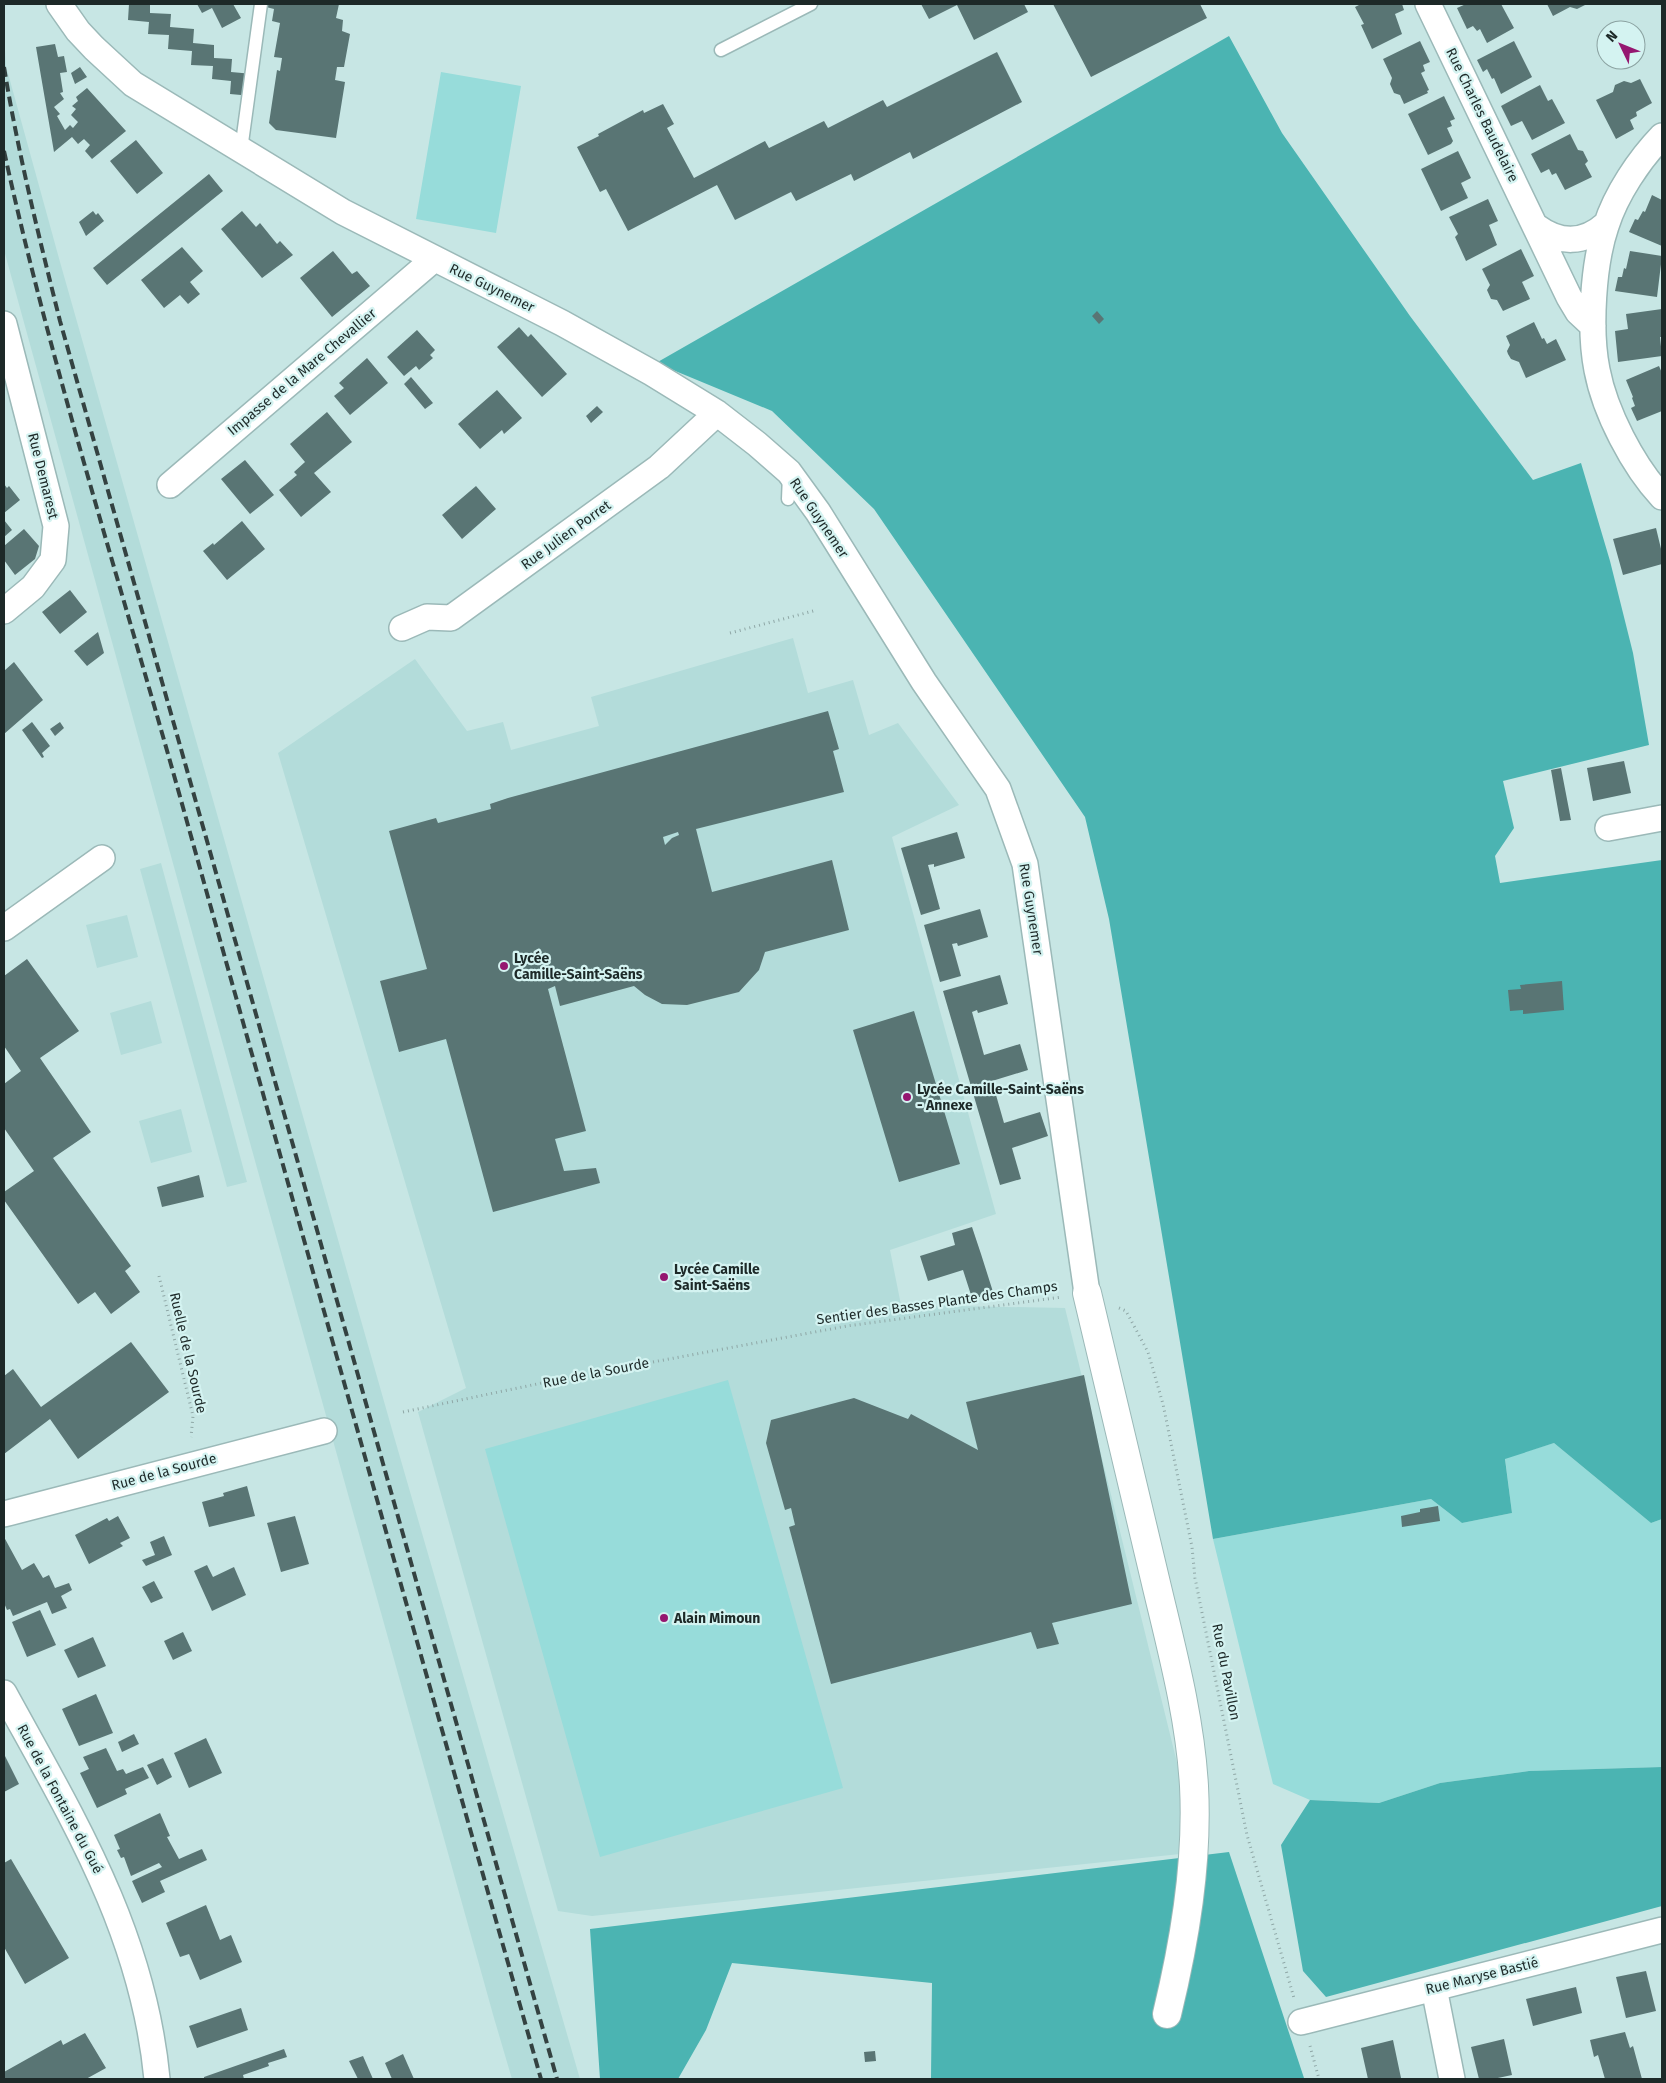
<svg xmlns="http://www.w3.org/2000/svg" width="1666" height="2083" font-family="'Fira Sans',sans-serif">
  <rect width="100%" height="100%" fill="#c7e6e4"/>
  <!-- built -->
  <path fill="#b3dcda" d="M4,35l2,31 54,196 333,1171 187,646h-68l-18,-61 -242,-868 -248,-900z
    M793,638l15,55 45,-13 16,55 29,-12 61,82 -67,32 104,377 -106,36 11,55 164,3 134,544 -607,64 -34,-5 -140,-499 48,-24 -188,-635 137,-94 52,72 36,-9 8,28 88,-24 -8,-29z
    M161,863l86,319 -20,5 -87,-318z
    M127,915l11,42 -41,11 -11,-43z
    M151,1001l11,42 -41,12 -11,-42z
    M181,1109l11,43 -41,11 -12,-42z"/>
  <!-- green -->
  <path fill="#97dcda" d="M441,72l80,14 -25,147 -80,-14z
    M728,1380l115,408 -243,69 -115,-408z
    M1554,1443l97,80 11,-4v248l-133,4 -89,12 -61,20 -69,-3 -37,-16 -60,-245 218,-40 31,24 50,-10 -7,-55z"/>
  <!-- forest -->
  <path fill="#4bb4b2" d="M1229,36l53,97 128,183 123,164 48,-17 29,98 23,92 16,92 -146,36 11,47 -19,28 5,27 162,-23v659l-11,4 -97,-80 -49,16 7,54 -50,10 -31,-24 -218,40 -104,-620 -24,-102 -211,-308 -102,-98 -116,-48z
    M1662,1767v139l-336,91 -23,-26 -22,-126 29,-45 69,3 61,-20 89,-12z
    M1229,1852l75,226 -373,1 1,-96 -200,-20 -26,67 -28,49h-78l-10,-150z"/>
  <!-- building -->
  <path fill="#597574" fill-rule="evenodd" d="M129,4h21v9l21,1 -1,13 24,2 -1,14 21,2v13l18,1 -1,13 22,2 -1,22 -22,-2 1,-13 -19,-2 1,-13 -22,-1 1,-14 -24,-2 1,-14 -21,-1 1,-12 -21,-2z
    M197,4h36l8,14 -19,10 -10,-20 -10,5z
    M267,4h72l-3,14 7,2 -1,11 8,3 -6,33h-7l-2,13 10,2 -9,56 -60,-8 -7,-7 8,-53 3,1 2,-13 -8,-1 6,-34 -8,-2 2,-12 -8,-2z
    M921,4h103l4,8 -54,28 -17,-35 -28,14z
    M1053,4h147l7,14 -116,59z
    M1361,4h41l2,6 -9,4 7,20 -30,15 -11,-24 3,-1 -9,-17z
    M1466,4h35l13,24 -27,15 -7,-14 -3,2 -4,-5 -6,3 -10,-21z
    M1547,4h40l-10,5 -7,-2 -17,9z
    M1420,41l10,21 -7,3 2,6 -4,2 8,17 -2,1 1,2 -24,11 -4,-9 -6,-2 -4,-9 2,-6 -9,-19z
    M1514,41l18,36 -31,17 -7,-16 -2,1 -5,-10 -4,3 -6,-12z
    M55,44l3,13 6,-1 3,16 -7,1 3,19 -3,1 4,6 -10,8 6,7 -3,2 8,14 5,-5 3,3 5,-6 -7,-7 5,-6 -4,-3 6,-5 -2,-4 11,-9 39,43 -34,28 -7,-8 5,-6 -6,-6 -6,5 -6,-7 -18,15 -18,-105z
    M997,52l25,50 -109,57 -3,-7 -56,29 -3,-7 -55,27 -5,-9 -56,28 -18,-35 -89,46 -22,-42 -6,3 -23,-45 22,-11 -1,-2 45,-24 1,3 19,-9 11,20 -7,4 27,50 71,-37 4,7 55,-27 4,7 55,-28 4,7z
    M80,67l7,10 -12,7 -4,-11z
    M1640,79l12,24 -16,9 1,4 -7,4 4,9 -18,10 -20,-39 17,-8 2,-7 9,-4 7,2z
    M1540,85l8,16 4,-2 13,24 -33,17 -10,-19 -11,5 -10,-20z
    M1444,96l11,23 -5,2 2,5 -5,2 6,13 -2,3 -23,11 -20,-41z
    M1570,134l8,16 5,1 5,10 -3,3 7,13 -27,13 -9,-17 -4,2 -3,-6 -8,4 -10,-19z
    M136,140l27,33 -26,21 -27,-33z
    M1458,151l13,27 -10,5 7,15 -27,13 -20,-42z
    M209,174l14,17 -116,94 -14,-17z
    M1652,195l10,5v46l-33,-14 6,-13 3,1 5,-9 2,1z
    M1488,199l10,22 -9,4 8,20 -31,16 -11,-24 3,-3 -9,-17z
    M93,211l3,4 2,-2 6,8 -18,15 -7,-14z
    M242,211l14,16 4,-4 17,21 3,-3 13,14 -31,23 -41,-49z
    M182,247l21,24 -13,11 10,12 -12,10 -8,-9 -16,13 -23,-28z
    M1521,249l13,27 -12,6 8,17 -27,12 -6,-11 -6,-1 -4,-9 3,-5 -8,-16z
    M333,251l19,23 5,-3 13,15 -38,31 -32,-39z
    M1630,251l32,5 -5,41 -42,-6 3,-14h4l2,-9 2,1z
    M1662,309v28h-2l2,19 -44,6 -3,-31 13,-2 -2,-15z
    M1097,311l7,8 -5,5 -7,-8z
    M1534,322l8,17 2,-1 3,6 9,-5 10,21 -40,18 -7,-16 -8,-3 -3,-5 -1,-3 3,-6 -4,-9z
    M519,327l9,10 3,-3 36,40 -25,23 -45,-50z
    M417,330l18,20 -5,5 3,3 -14,12 -3,-4 -12,10 -17,-19z
    M367,358l21,25 -38,32 -16,-19 10,-8 -5,-5z
    M1659,366l3,7v38l-25,10 -6,-13 4,-2 -3,-8 1,-1 -7,-17z
    M411,377l22,26 -8,6 -21,-25z
    M497,390l25,28 -18,16 -2,-4 -22,19 -22,-25z
    M597,406l6,6 -12,11 -5,-7z
    M327,412l25,30 -38,31 17,19 -30,25 -22,-27 18,-15 -3,-3 11,-10 -15,-18z
    M245,460l29,35 -24,19 -29,-35z
    M4,484l3,4 2,-2 11,14 -16,13z
    M476,486l20,23 -34,30 -20,-24z
    M4,520l8,10 -8,7z
    M242,521l23,28 -38,31 -24,-29 10,-8 1,2z
    M1656,528l6,25v11l-39,11 -10,-36z
    M24,529l15,17 -4,13 -20,16 -11,-15v-14z
    M70,590l17,22 -27,22 -18,-22z
    M98,632l6,21 -17,13 -13,-15z
    M14,662l29,38 -39,34v-63z
    M828,711l11,38 -6,2 11,41 -148,37 16,63 120,-32 17,70 -84,22 -6,18 -20,22 -52,13 -25,-1 -17,-9 -11,-9 -74,20 -5,-20 -7,3 38,142 -31,8 9,32 32,-3 4,15 -107,29 -47,-173 -47,13 -19,-71 47,-12 -38,-138 47,-13 2,5 53,-14 -1,-5 18,-6zM678,832l1,3 -7,3 -7,7 -2,-8z
    M32,722l18,24 -8,7 2,4 -2,1 -20,-28z
    M60,722l4,6 -9,8 -5,-7z
    M1624,761l7,32 -38,8 -6,-33z
    M1561,768l10,52 -11,1 -9,-51z
    M957,832l8,26 -31,9v-3l-6,1 12,44 -19,6 -20,-67z
    M980,909l8,28 -30,9 -1,-3 -5,1 9,32 -21,6 -16,-57z
    M27,959l52,72 -39,27 51,74 -38,26 78,108 -6,5 15,21 -29,22 -16,-22 -17,12 -74,-104v-8l30,-21 -30,-43v-44l17,-13 -17,-25v-70z
    M1000,975l8,29 -30,9 -1,-3 -5,2 12,43 36,-11 8,26 -36,11 12,42 36,-11 8,24 -36,12 9,31 -21,6 -57,-194z
    M1562,981l2,29 -41,4v-4l-13,1 -2,-21 13,-1 -1,-4z
    M914,1011l46,153 -61,18 -46,-152z
    M199,1175l5,22 -42,10 -5,-20z
    M972,1227l9,27 13,41 -22,3 -9,-28 -35,11 -8,-25 35,-11 -3,-12z
    M131,1342l38,50 -91,67 -28,-40 -46,35v-78l9,-7 28,38z
    M1084,1375l48,229 -80,19 7,21 -22,5 -6,-17 -200,52 -42,-157 6,-2 -4,-17 -6,2 -19,-67 5,-23 83,-22 54,21 3,-5 67,36 -12,-48z
    M247,1486l8,30 -46,11 -7,-25 22,-6 -1,-3z
    M1438,1506l2,15 -38,6 -1,-11 19,-4v-3z
    M118,1516l12,22 -10,5 3,3 -34,18 -14,-29 32,-17 2,3z
    M295,1516l14,48 -28,8 -14,-49z
    M164,1536l8,19 -26,11 -4,-6 13,-5 -5,-13z
    M4,1537l18,33 12,-7 9,15 6,-3 6,13 14,-5 3,7 -11,6 6,12 -15,6 -5,-12 -34,14 -3,-7 -3,1 -3,-7z
    M207,1565l6,12 21,-10 12,28 -34,16 -18,-40z
    M154,1581l9,17 -12,5 -9,-16z
    M40,1610l16,35 -29,12 -15,-35z
    M183,1632l9,19 -19,9 -9,-19z
    M93,1637l13,29 -28,12 -14,-28z
    M96,1694l17,39 -34,13 -17,-37z
    M134,1734l5,10 -17,8 -4,-10z
    M206,1738l16,35 -33,15 -15,-35z
    M106,1748l11,23 6,-2 3,5 17,-7 6,11 -24,11 2,5 -30,14 -17,-35 9,-4 -6,-12z
    M4,1754l15,30 -15,8z
    M163,1758l9,19 -15,8 -10,-20z
    M160,1813l10,23 -3,1 12,22 23,-10 5,11 -47,21 5,11 -23,11 -10,-22 30,-14 -3,-4 -28,13 -7,-19 -3,1 -4,-8 3,-1 -6,-14z
    M11,1859l58,99 -44,26 -21,-37v-84z
    M206,1905l14,35 11,-5 11,27 -42,18 -11,-26 -9,3 -14,-34z
    M1646,1971l10,40 -30,7 -10,-41z
    M1576,1987l6,26 -49,13 -7,-27z
    M241,2008l7,22 -51,18 -8,-22z
    M1625,2032l5,16 3,-2 9,33h-37l-7,-24 -4,2 -4,-17z
    M85,2033l21,35 -20,11h-82v-7l57,-32 2,5z
    M1504,2039l8,36 -19,4h-14l-8,-32z
    M1393,2040l8,38 -33,1 -7,-31z
    M284,2049l3,8 -19,6 1,3 -26,9 1,4h-40v-2z
    M875,2051l1,10 -11,1 -1,-10z
    M403,2054l11,25h-22l-7,-16z
    M363,2056l10,23h-15l-9,-18z"/>
  <g fill="none" stroke-linecap="round" stroke-linejoin="round">
    <defs>
      <path id="service" d="M721,50l90,-46
        M241,150l20,-146
        M788,499l1,-24"/>
      <path id="minor" d="M59,4l19,27 16,17 39,36 210,128 219,111 90,50 65,40 40,31 32,28 29,40 106,170 74,107 27,75 62,429
        M1428,4l141,293 9,15 15,14
        M1662,136c-23,24 -46,58 -56,90 -13,38 -17,104 -9,144 8,42 36,96 65,127
        M1537,227c23,17 47,17 69,-3
        M4,324l52,202 -3,34 -20,27 -29,24
        M170,485l264,-226
        M402,628l25,-11 24,1 208,-151 58,-54
        M1608,828l54,-10
        M4,928l98,-70
        M4,1514l320,-83
        M4,1693c69,126 139,239 153,386
        M1434,1988l18,91
        M1301,2022l361,-92"/>
      <path id="secondary" d="M1087,1293c23,95 45,191 68,286 16,68 35,137 39,207 4,77 -9,154 -27,228"/>
    </defs>
    <!-- service casing -->
    <use href="#service" stroke="#9bb9b8" stroke-width="15"/>
    <!-- minor casing -->
    <use href="#minor" stroke="#9bb9b8" stroke-width="28"/>
    <!-- secondary casing -->
    <use href="#secondary" stroke="#9bb9b8" stroke-width="30"/>
    <!-- path -->
    <path stroke="#8fa7a6" stroke-width="3" stroke-dasharray="1 4" stroke-linecap="butt" d="M730,633l87,-23
      M159,1276l34,140 -2,21
      M1119,1308l7,3 22,41 15,52 29,143 3,31 52,257 47,163
      M403,1412l153,-32 291,-54 215,-29
      M1310,2046l9,33"/>
    <!-- service -->
    <use href="#service" stroke="#fff" stroke-width="12"/>
    <!-- minor -->
    <use href="#minor" stroke="#fff" stroke-width="25"/>
    <!-- secondary -->
    <use href="#secondary" stroke="#fff" stroke-width="28"/>
    <!-- rail -->
    <path stroke="#344241" stroke-width="4" stroke-dasharray="10 5" stroke-linecap="butt" d="M4,67c14,86 35,170 56,254l497,1758
      M4,151c49,223 119,440 180,660 118,423 237,846 357,1268"/>
  </g>
  <!-- markers -->
  <g fill="#951770" stroke="#d4f3f1" stroke-width="2">
    <circle cx="504" cy="966" r="5"/>
    <circle cx="907" cy="1097" r="5"/>
    <circle cx="664" cy="1277" r="5"/>
    <circle cx="664" cy="1618" r="5"/>
  </g>
  <g text-anchor="middle" dominant-baseline="central" stroke-width="4.5" stroke-linejoin="round" paint-order="stroke">
    <!-- street labels -->
    <g font-size="14" fill="#1d2928" stroke="#d4f3f1">
      <text transform="translate(1482 115) rotate(64)">Rue Charles Baudelaire</text>
      <text transform="translate(492 288) rotate(26)">Rue Guynemer</text>
      <text transform="translate(302 372) rotate(-40)">Impasse de la Mare Chevallier</text>
      <text transform="translate(43 476) rotate(76)">Rue Demarest</text>
      <text transform="translate(819 518) rotate(56)">Rue Guynemer</text>
      <text transform="translate(566 535) rotate(-36)">Rue Julien Porret</text>
      <text transform="translate(1031 909) rotate(81)">Rue Guynemer</text>
      <text transform="translate(937 1303) rotate(-8)">Sentier des Basses Plante des Champs</text>
      <text transform="translate(188 1353) rotate(77)">Ruelle de la Sourde</text>
      <text transform="translate(596 1373) rotate(-11)">Rue de la Sourde</text>
      <text transform="translate(164 1472) rotate(-15)">Rue de la Sourde</text>
      <text transform="translate(1226 1672) rotate(79)">Rue du Pavillon</text>
      <text transform="translate(60 1799) rotate(62)">Rue de la Fontaine du Gué</text>
      <text transform="translate(1482 1976) rotate(-14)">Rue Maryse Bastié</text>
    </g>
    <!-- poi labels -->
    <g font-size="14" font-weight="bold" fill="#1d2928" stroke="#d4f3f1" text-anchor="start">
      <text x="514" y="958">Lycée<tspan x="514" dy="16">Camille-Saint-Saëns</tspan></text>
      <text x="917" y="1089">Lycée Camille-Saint-Saëns<tspan x="917" dy="16">- Annexe</tspan></text>
      <text x="674" y="1269">Lycée Camille<tspan x="674" dy="16">Saint-Saëns</tspan></text>
      <text x="674" y="1618">Alain Mimoun</text>
    </g>
  </g>
  <!-- border -->
  <rect width="1666" height="2083" fill="none" stroke="#1d2928" stroke-width="10"/>
  <!-- north arrow -->
  <g transform="translate(1621 45) rotate(313)"><circle r="24" fill="#d4f3f1" stroke="#8ba2a1"/>
  <path d="M0-4L9 19L0 12L-9 19Z" fill="#951770"/>
  <text y="-8" font-size="14" font-weight="bold" text-anchor="middle" fill="#1d2928">N</text>
  </g>
</svg>
